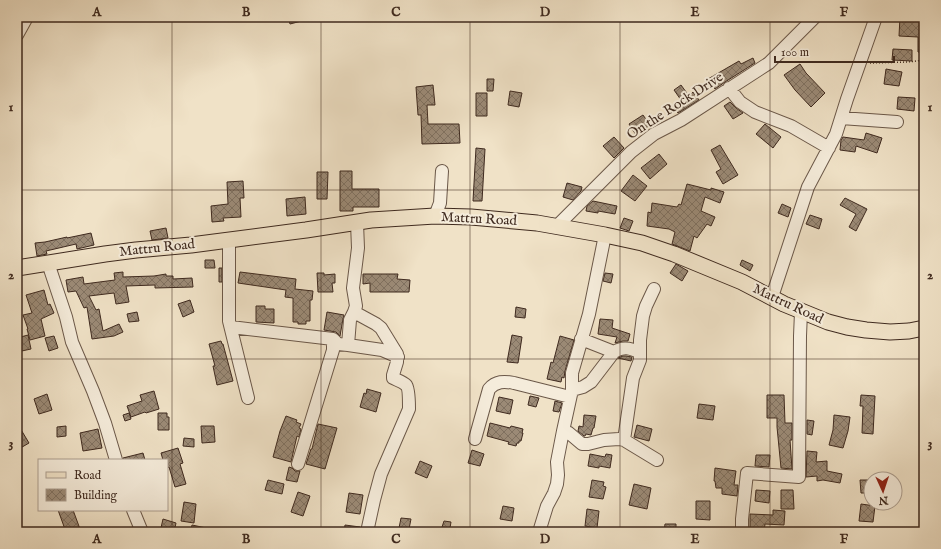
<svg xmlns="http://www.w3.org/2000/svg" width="941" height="549" font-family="'IM FELL English',serif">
  <defs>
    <pattern id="building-cross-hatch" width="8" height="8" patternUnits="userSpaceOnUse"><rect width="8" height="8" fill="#9b8a76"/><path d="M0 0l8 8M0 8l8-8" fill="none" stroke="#807160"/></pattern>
  </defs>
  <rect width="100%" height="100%" fill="#f0e2c7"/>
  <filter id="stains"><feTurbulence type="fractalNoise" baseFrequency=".005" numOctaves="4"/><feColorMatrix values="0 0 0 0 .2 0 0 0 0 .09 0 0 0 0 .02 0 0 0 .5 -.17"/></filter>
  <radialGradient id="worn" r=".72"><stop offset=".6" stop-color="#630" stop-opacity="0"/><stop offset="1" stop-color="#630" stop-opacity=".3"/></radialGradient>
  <!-- building -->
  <path fill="url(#building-cross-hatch)" stroke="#3f2a1f" d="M288,17h21v2l-19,5z
    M900,17l24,1 -1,10h1v25l-6,-1v-15l-19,-1z
    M893,49l19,1v11l-20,-1z
    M753,58l2,5 -30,19 -10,7 -7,-10 31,-18 2,3z
    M800,64l6,9 19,20 -14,14 -16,-17 -11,-15z
    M886,69l16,3 -3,14 -15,-2z
    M487,79h7l-1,12h-6z
    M433,85l2,20h-8l1,19h31l1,19 -38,1 -1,-29h-3l-2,-28z
    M681,85l8,11 4,-4 6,8 -21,13 -5,-7 8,-6 -7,-10z
    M510,91l12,2 -3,14 -11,-2z
    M476,93h11v23h-11z
    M898,97l17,1 -1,13 -17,-2z
    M730,102l6,6 7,5 -10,6 -9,-13z
    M643,115l7,10 -14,10 -7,-11z
    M765,124l16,13 -8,11 -17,-14z
    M866,133l16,5 -5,15 -21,-7 -1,6 -15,-2 1,-10 2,-3 21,3z
    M614,137l10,11 -10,10 -11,-12z
    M720,145l18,30 -15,9 -7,-12 5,-3 -10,-19z
    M476,148l9,1 -3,52h-9z
    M659,154l8,10 -17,15 -9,-11z
    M340,171h12v18h27v18h-26v4h-13z
    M317,172h11l-1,27h-10z
    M633,175l14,11 -12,15 -14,-10z
    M243,181l1,17h-4l1,19 -18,1 1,3 -12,1 -1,-16 17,-2 -1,-22z
    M567,183l15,4 -1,4 -8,9 -10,-3z
    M687,184l24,6v-2l13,4 -4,11 -15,-6 -4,14 14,6 -4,9 -4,-2 -10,14 -3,-2 -4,15 -18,-7 3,-12 -6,-3 -22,-3 1,-14 3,1 1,-10 25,4 2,-3 2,1z
    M305,197l1,17 -19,2 -1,-17z
    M845,198l22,11 -11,22 -7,-4 7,-13 -16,-9z
    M593,201l24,5 -2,8 -17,-3v2l-12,-2 1,-5z
    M782,204l9,4 -3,9 -10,-4z
    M810,215l12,4 -3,10 -13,-5z
    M624,218l9,3 -4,10 -9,-3z
    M166,228l2,10 -16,2 -2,-9z
    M91,233l3,12 -17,4 -1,-5 -30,7 1,3 -10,2 -2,-13 10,-1 22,-5v1z
    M205,260h9l1,8h-10z
    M742,260l11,5 -3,6 -10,-6z
    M676,264l12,7 -6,10 -12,-8z
    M219,268h3v14h-3z
    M123,272v5l31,-1 12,-2v2h7v3l19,-1 1,9 -38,1v-3l-29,1 3,16 -13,2 -2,-11 -25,3 7,14 3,-1 4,22 16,-7 4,8 -9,4 -22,3 -5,-32 -3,1 -8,-17 -8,1 -2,-12 17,-3 1,7 31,-4 -1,-7z
    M240,272l56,7 -1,10 18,2 -1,9h-2v21h-4v3h-8v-2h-5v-24l-8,-1 1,-7 -48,-7z
    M317,273h7v2l11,-1v9h-3l1,9h-15z
    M605,273l8,1 -2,9 -8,-2z
    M363,274h35l-1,5 13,1 -1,12h-39v-9l-7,1z
    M44,290l4,15 2,-1 4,9 -13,6 4,17 -15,4 -3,-11h1l-5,-14 9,-2 -6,-18z
    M190,300l4,12 -11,5 -5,-13z
    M256,306h9v3h9v14l-18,-1z
    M516,307l10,2 -1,9 -10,-1z
    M137,312l2,9 -10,1 -2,-8z
    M327,312l17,3 -1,4 -3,17 -4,-4 -12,-2z
    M600,319l13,1 -1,8 18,6 -2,7h-5l-8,2 2,-6 -19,-3z
    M28,335l3,14 -14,3v-14z
    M512,335l10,2 -4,26 -11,-1z
    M54,336l4,12 -9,3 -4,-13z
    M560,336l14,4 -9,31 -1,7 -2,-1 -1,5 -14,-3 4,-17 2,1z
    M221,341l1,3h1l10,37 -16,4 -4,-19h2l-6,-22z
    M623,356h3l6,1 -1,4 -13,-3z
    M367,389l14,4 -5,19 -16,-5 4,-14 2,1z
    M154,391l5,18 -13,4 -1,-1 -14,5 -4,-11 15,-5 -2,-6z
    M47,394l5,16 -13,4 -5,-15z
    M767,395h17l1,28h7v17h-2l2,29 -11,-1 -4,-41v-9h-10z
    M861,395l14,1 -2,38 -11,-1 1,-27h-3z
    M530,396l9,2 -3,9 -8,-2z
    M499,397l14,3 -3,14 -14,-3z
    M555,401l7,2 -3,9 -6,-1z
    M699,404l16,2 -2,14 -16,-2z
    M129,413l2,6 -6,2 -2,-6z
    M158,413h9v4h2v13h-11z
    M584,415l12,1 -2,12h-1l-2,7 -5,-1 -1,2h-1l-6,-5 1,-5 4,1z
    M834,415l16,2 -2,14 -5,17 -14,-3 4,-15z
    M286,416l11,4 -1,2 5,2 -2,4 2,1 -2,8 -2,-1 -6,26 -18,-5 7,-26z
    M807,420l7,1 -2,14 -5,-1z
    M17,423l12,20 -12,7z
    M490,423l20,5 1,-2 12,3 -1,4h1l-2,8h-2v2h-2l-1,3 -8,-2 1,-2 -22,-6z
    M318,424l19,4 -12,41 -19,-5 5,-15h1z
    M637,425l15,4 -3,12 -15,-4z
    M66,426v10l-9,1v-10z
    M201,426h13l1,16 -13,1z
    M98,429l4,19 -19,3 -3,-18z
    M184,438l10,1v8l-11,-1z
    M178,448l5,15 -3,1 6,20 -11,3 -6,-20 -2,1v-8h-4l-2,-7z
    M472,450l12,4 -4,12 -12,-3z
    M807,451l10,1 -1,10 11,-1v10l15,3 -2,9 -17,-3 -6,1v-5l-11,1z
    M143,453l2,7h-22v-2z
    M590,454l15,3 1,-3 6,1 -2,13 -11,-2v2l-11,-2z
    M756,455h14l-1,12 -14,-1z
    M420,461l12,5 -5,12 -12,-5z
    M289,467l3,1 3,3h5l-3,11 -11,-2z
    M715,468l21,3 -2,14h4l-1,11 -15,-2v-6h-6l-1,-7h-1z
    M268,480l16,4 -2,10 -17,-4z
    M592,480l12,2 -1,4 3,1 -3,12 -14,-2z
    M860,480h11v13h-10z
    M634,484l17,4 -4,21 -18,-4z
    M756,490l14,1 -1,12 -14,-2z
    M781,490h12l1,19h-13z
    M298,492l12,4 -7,20 -12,-4z
    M349,493l14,2 -3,19 -14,-2z
    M696,501h14v19l-14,-1z
    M184,502l12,2 -2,19 -13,-2z
    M861,504l14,2 -2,16 -14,-1z
    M503,506l11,2 -2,13 -12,-2z
    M587,509l12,2 -2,17 -12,-2z
    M58,510h15l7,19 -10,3h-4z
    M773,510l12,1 -1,14 -19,-1 -1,8h-14v-18l23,1z
    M401,518l10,1 -2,10 -10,-1z
    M163,519l13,4 -2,9h-14z
    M444,521l7,1 -1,6 -8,-1z
    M665,524h11v8h-12z
    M192,525l19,4v3h-21z
    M345,525l15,2v5h-16z"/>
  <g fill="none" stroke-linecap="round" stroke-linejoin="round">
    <defs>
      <path id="minor" d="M17,35l10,-18
        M729,88l11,14 15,10 36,14 38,22
        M841,118l56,4
        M435,216l5,-13 2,-32
        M357,223l1,25 -5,40 3,18 -2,6 22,12 5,4 16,26v8l-4,13v3c4,2 10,4 13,7 3,3 3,19 3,24l-28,65 -7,26 -7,32
        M557,226l74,-74 23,-18 27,-14 88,-57 46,-46
        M229,240v81l19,77
        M48,263l18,54 6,25 21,49 12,32 11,37
        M654,289l-8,17 -3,10 -3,24v20l-7,18 -9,62 33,20
        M772,297l36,-110 28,-53 11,-35 29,-82
        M231,327l102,12
        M581,339l33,13
        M348,345l34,5 7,3 9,4
        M572,390l11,-3 8,-5 23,-30c9,-6 17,-4 26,1
        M563,431l6,2 13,11h6l16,-4 15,-1 5,1
        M475,439l14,-50c7,-8 15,-8 25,-6l56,14
        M298,464l35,-114v-11l5,5 10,1 2,-25 4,-8
        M133,510l9,22
        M539,532l8,-26 7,-13 3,-9 1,-9 -1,-13 6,-31 9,-41v-17l17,-59 16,-79
        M742,532v-13l5,-46 52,4 1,-141 1,-24"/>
      <path id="major" d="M17,268l88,-14 31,-4 55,-5 115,-15 65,-10 64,-4 36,1 66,6 68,12 37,8 32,11 68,28 42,22 44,18 19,5 19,3 24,2 19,-1 15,-3"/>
    </defs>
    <!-- minor casing -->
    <use href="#minor" stroke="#6b5849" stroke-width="14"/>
    <!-- major casing -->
    <use href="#major" stroke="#3f2a1f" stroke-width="17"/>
    <!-- path -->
    <path stroke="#3f2a1f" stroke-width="1.5" stroke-dasharray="1 2" stroke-linecap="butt" d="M870,63l38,-1 16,-2"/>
    <!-- minor -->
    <use href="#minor" stroke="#f5ecdb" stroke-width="12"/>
    <!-- major -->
    <use href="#major" stroke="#f0e2c7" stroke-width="15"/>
  </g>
  <!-- grid -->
  <path fill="none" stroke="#3f2a1f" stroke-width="1" stroke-opacity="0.55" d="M172,17v515M321,17v515M470,17v515M620,17v515M770,17v515M17,190h907M17,359h907"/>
  <g text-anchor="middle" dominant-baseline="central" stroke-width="4" stroke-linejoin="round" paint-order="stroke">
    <!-- street labels -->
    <g font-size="14" fill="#3f2a1f" stroke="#f5ecdb">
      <text transform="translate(675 106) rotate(-33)">On the Rock Drive</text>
      <text transform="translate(479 219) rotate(3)">Mattru Road</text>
      <text transform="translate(157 248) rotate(-6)">Mattru Road</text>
      <text transform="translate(788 304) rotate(25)">Mattru Road</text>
    </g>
  </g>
  <!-- margin -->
  <rect width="941" height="549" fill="none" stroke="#f0e2c7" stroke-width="44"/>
  <!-- legend -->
  <rect x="38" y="459" width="130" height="52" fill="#f5ecdb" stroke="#ac9e90"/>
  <rect x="46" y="472" width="20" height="6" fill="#f0e2c7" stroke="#ac9e90"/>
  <text x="74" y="479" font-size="12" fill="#3f2a1f">Road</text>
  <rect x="46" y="489" width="20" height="12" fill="url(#building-cross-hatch)" stroke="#ac9e90"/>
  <text x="74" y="499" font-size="12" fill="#3f2a1f">Building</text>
  <!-- north arrow -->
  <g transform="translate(883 491) rotate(177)"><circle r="19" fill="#f5ecdb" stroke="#ac9e90"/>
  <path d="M0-3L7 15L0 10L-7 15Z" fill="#8f2418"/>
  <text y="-6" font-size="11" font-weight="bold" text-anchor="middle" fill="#3f2a1f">N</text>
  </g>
  <!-- scale -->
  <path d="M775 56v6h119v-6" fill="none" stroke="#3f2a1f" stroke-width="2"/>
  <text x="781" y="56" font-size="12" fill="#3f2a1f" stroke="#f5ecdb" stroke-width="3" paint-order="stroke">100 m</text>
  <rect x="22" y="22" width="897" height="505" fill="none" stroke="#3f2a1f" stroke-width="1.5"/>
  <g font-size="13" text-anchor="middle" font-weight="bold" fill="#3f2a1f">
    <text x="97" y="16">A</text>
    <text x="246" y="16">B</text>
    <text x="396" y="16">C</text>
    <text x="545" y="16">D</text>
    <text x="695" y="16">E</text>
    <text x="844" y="16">F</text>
    <text x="11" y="111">1</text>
    <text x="930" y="111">1</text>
    <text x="11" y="279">2</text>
    <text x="930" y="279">2</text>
    <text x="11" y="447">3</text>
    <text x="930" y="447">3</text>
    <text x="97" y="543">A</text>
    <text x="246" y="543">B</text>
    <text x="396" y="543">C</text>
    <text x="545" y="543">D</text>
    <text x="695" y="543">E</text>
    <text x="844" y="543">F</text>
  </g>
  <rect width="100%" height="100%" filter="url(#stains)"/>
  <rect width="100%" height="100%" fill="url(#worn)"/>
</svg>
